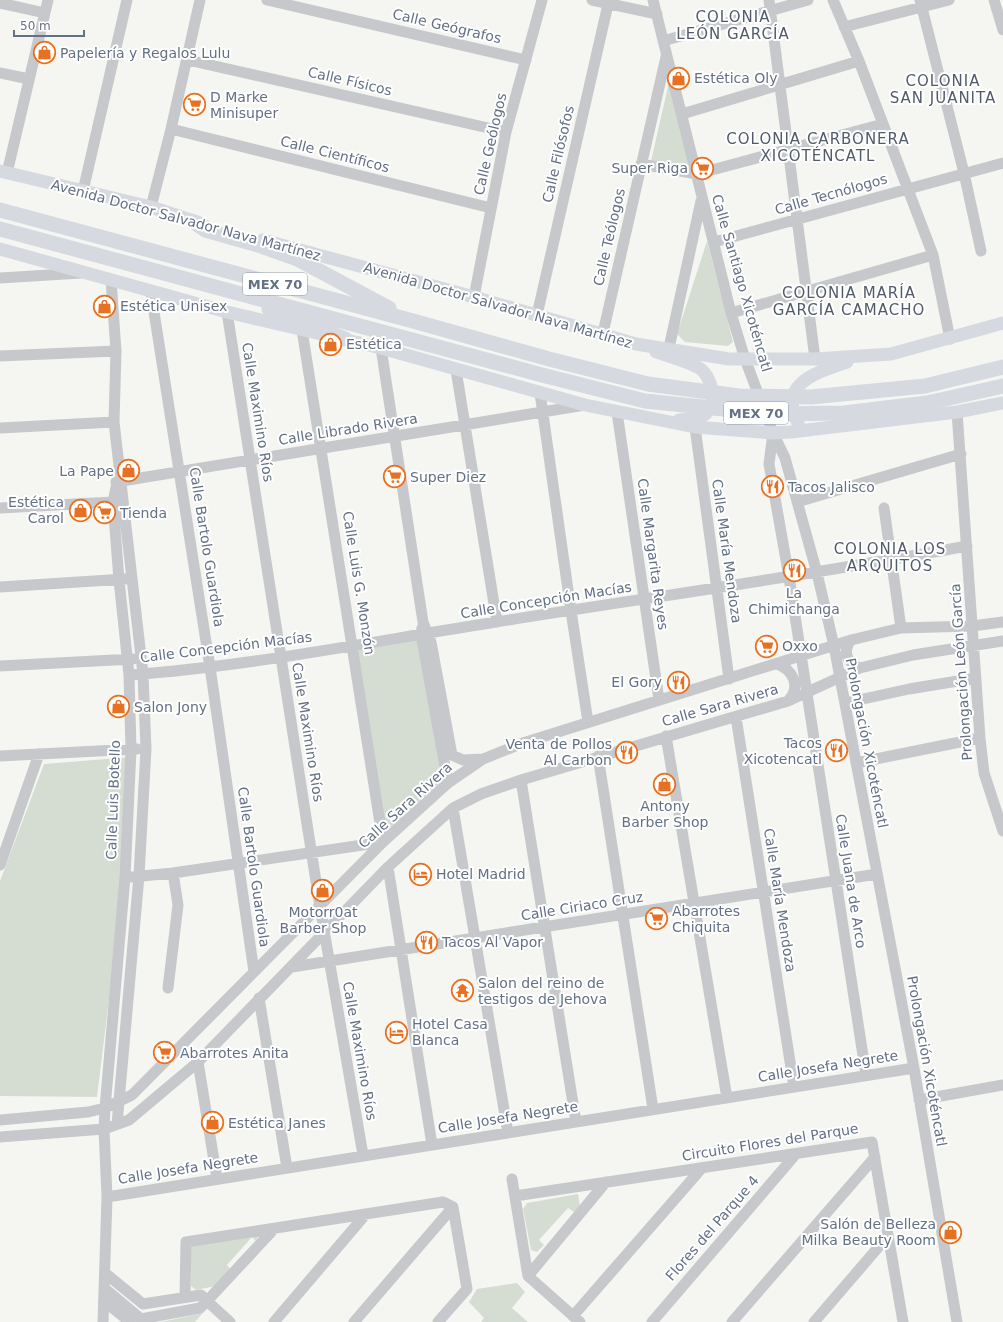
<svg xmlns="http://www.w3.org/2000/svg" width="1003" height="1322" font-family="'DejaVu Sans',sans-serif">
  <rect width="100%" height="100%" fill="#f5f6f2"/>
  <!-- green -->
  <path fill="#d5ddd3" d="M669,82l21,87 -39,-8z
    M707,241l26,101 -5,4 -43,-4 -8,-8z
    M421,635l24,147 -60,55 -31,-191z
    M131,757l-7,120 -27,220 -97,-1v-215l44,-117z
    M578,1194l2,12 -6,6 -6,-4 -29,32 5,5 -7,7 -6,-2 -8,-41 4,-6z
    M258,1236l-2,5 -4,-4 -25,28 4,5 -15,16 -20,4 -5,-4v-40z
    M517,1283l8,9 -13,16 16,14h-47l3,-4 -15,-16 8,-13z
    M203,1313l-8,9h-34z"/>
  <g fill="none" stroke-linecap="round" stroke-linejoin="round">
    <!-- minor -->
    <path stroke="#c6c8cc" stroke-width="11" d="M267,0l259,60
      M592,0l65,14
      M653,0l78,313 14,46 28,74 12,25 32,115 17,73 80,422 43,254
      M769,0l46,359
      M833,0l26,61 74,194 17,84
      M920,0l44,173 17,78
      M994,0l9,30
      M0,3l45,10
      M844,27l105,-27
      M663,41l145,-41
      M188,60l318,72
      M0,73l29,6
      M682,114l177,-53
      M171,129l320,79
      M641,164l56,10 186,-50
      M7,173l41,-173
      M83,191l44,-191
      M151,207l20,-78 29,-129
      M714,242l289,-79
      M0,278l81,-5
      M111,280l5,71 -2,71 29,252 3,75 -7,127 -22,248
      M151,293l59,374 44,305
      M474,297l32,-165 36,-132
      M227,312l93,595 43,248
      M731,313l202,-58
      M537,315l72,-315
      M603,333l63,-276
      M381,348l42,274 8,20 21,113 11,5 20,-1
      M669,348l32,-147
      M0,356l116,-5
      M456,370l41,252
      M540,393l31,218 17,111
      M617,412l42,288
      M957,412l23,326 4,35 19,58
      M695,427l34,252
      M0,428l114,-6
      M773,433l-4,31 20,113 77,498
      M116,482l469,-77
      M797,502l164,-48
      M0,508l113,-6
      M884,508l17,120
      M0,587l125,-8
      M422,628l-1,6 27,149
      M851,640c-9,12 -4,23 9,28
      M777,664c17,6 24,23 11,37
      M0,666l133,-7
      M129,675c123,-9 245,-34 367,-53 157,-25 315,-47 471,-76
      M845,703l64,-14 67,-11
      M736,717l58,370
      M666,736l61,362
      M0,756l137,-7
      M598,756l55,353
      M856,763l124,-25
      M521,780l55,342
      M453,808l55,325
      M0,865l39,-111
      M388,867l44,278
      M132,877l41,-4 210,-31 -81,-512
      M292,967l585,-93
      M168,988l10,-83 -5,-32
      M259,998l28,170
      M198,1062l19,117
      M919,1100l84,-15
      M0,1120l88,-8 17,-4 27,-13 251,-253 65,-59 35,-24 40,-16 328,-103 50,-12 71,-2 31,-4
      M0,1137l104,-8 25,-9 69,-58 190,-195 65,-59 28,-14 40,-14 267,-79 72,-33 53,-13 90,-14
      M512,1179l16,97 52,46
      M515,1196l357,-54 31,180
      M107,1197l807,-129
      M528,1276l78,-94
      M104,1288l37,31 59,-11 7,-7 -6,-6 -58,9 -38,-31
      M185,1297l1,-55 257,-40 10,5 14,82 -29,33
      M104,1301l26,21
      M573,1316l129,-148
      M103,1322l4,-125 -3,-68 1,-21 20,-231 6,-127 -2,-75 -10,-95 -6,-78 6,-29
      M230,1322l-23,-21 67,-72
      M274,1322l92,-108
      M354,1322l99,-115
      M652,1322l144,-168
      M732,1322l143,-165
      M814,1322l74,-86"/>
    <!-- major -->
    <path stroke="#d6d9df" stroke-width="13" d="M0,171l151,36 52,17
      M263,240l211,57 162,47 93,15h86l76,-5 112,-31
      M0,249l227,63 154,36 204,57 110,22 78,6 18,-1 166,-20 46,-9
      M656,352c14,5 31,9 43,16 15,9 20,43 1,49 -6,2 -15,2 -21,3
      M798,423c-21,-40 20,-51 49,-61"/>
    <!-- highway -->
    <path stroke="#d6d9df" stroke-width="15" d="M0,210l413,111 136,38 99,25 91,12 72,1 114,-11 78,-19
      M194,222l11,8 53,15 39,14 92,49
      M0,229l542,146 103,26 126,13 73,-1 83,-10 76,-17
      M269,309l76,30"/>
  </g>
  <!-- icons -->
  <defs>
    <symbol id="shop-ring" viewBox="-11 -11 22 22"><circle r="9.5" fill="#fff" stroke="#e67122" stroke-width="1.5"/><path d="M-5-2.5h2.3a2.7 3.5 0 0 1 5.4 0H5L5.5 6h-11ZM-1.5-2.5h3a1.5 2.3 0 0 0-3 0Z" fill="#e67122"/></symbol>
    <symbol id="supermarket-ring" viewBox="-11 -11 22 22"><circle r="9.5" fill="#fff" stroke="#e67122" stroke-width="1.5"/><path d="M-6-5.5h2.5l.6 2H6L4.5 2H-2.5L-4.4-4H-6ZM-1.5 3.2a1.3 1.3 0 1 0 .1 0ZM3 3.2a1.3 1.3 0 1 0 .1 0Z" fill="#e67122"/></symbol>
    <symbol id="restaurant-ring" viewBox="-11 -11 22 22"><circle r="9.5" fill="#fff" stroke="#e67122" stroke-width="1.5"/><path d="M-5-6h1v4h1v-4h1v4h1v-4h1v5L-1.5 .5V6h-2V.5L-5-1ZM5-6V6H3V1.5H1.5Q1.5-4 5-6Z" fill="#e67122"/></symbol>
    <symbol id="hotel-ring" viewBox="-11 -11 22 22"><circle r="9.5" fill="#fff" stroke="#e67122" stroke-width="1.5"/><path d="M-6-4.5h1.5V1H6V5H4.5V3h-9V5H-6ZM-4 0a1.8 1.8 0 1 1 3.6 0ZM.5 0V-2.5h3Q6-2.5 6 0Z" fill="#e67122"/></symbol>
    <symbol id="temple-ring" viewBox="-11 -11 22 22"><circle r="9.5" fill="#fff" stroke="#e67122" stroke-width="1.5"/><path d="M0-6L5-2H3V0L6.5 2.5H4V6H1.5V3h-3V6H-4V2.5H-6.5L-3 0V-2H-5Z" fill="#e67122"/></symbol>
  </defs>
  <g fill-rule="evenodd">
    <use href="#shop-ring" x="32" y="40" width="25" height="25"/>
    <use href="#shop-ring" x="666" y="66" width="25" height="25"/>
    <use href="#supermarket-ring" x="182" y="92" width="25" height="25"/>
    <use href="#supermarket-ring" x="690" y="156" width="25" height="25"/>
    <use href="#shop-ring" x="92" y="294" width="25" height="25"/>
    <use href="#shop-ring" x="318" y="332" width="25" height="25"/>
    <use href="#shop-ring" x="116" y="458" width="25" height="25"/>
    <use href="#supermarket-ring" x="382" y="464" width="25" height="25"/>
    <use href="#restaurant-ring" x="760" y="474" width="25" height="25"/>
    <use href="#shop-ring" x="68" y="498" width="25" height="25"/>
    <use href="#supermarket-ring" x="92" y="500" width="25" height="25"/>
    <use href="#restaurant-ring" x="782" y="558" width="25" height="25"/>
    <use href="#supermarket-ring" x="754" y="634" width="25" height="25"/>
    <use href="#restaurant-ring" x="666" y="670" width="25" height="25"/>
    <use href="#shop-ring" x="106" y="694" width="25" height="25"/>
    <use href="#restaurant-ring" x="824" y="738" width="25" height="25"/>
    <use href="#restaurant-ring" x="614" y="740" width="25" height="25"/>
    <use href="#shop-ring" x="652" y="772" width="25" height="25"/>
    <use href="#hotel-ring" x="408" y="862" width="25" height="25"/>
    <use href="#shop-ring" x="310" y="878" width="25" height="25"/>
    <use href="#supermarket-ring" x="644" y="906" width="25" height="25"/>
    <use href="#restaurant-ring" x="414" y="930" width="25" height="25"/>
    <use href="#temple-ring" x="450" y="978" width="25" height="25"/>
    <use href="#hotel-ring" x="384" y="1020" width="25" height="25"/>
    <use href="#supermarket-ring" x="152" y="1040" width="25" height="25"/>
    <use href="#shop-ring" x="200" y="1110" width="25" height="25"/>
    <use href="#shop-ring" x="938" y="1220" width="25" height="25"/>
  </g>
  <g text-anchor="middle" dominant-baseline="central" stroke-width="4" stroke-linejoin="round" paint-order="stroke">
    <!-- shield labels -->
    <g fill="#fff" stroke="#929ba9" stroke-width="1">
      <rect x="243" y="273" width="64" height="22" rx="3"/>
      <rect x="724" y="402" width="64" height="22" rx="3"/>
    </g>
    <g font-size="13" font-weight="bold" fill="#647084">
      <text x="275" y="284">MEX 70</text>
      <text x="756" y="413">MEX 70</text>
    </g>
    <!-- street labels -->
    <g font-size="14" fill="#647084" stroke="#fff">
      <text transform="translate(447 26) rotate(13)">Calle Geógrafos</text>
      <text transform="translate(350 81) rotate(13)">Calle Físicos</text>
      <text transform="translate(490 144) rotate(-77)">Calle Geólogos</text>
      <text transform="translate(335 154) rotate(14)">Calle Científicos</text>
      <text transform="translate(558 154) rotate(-77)">Calle Filósofos</text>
      <text transform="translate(831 194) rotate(-16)">Calle Tecnólogos</text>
      <text transform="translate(186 220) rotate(15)">Avenida Doctor Salvador Nava Martínez</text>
      <text transform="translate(609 237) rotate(-77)">Calle Teólogos</text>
      <text transform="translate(742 283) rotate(74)">Calle Santiago Xicoténcatl</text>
      <text transform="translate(498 305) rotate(16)">Avenida Doctor Salvador Nava Martínez</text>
      <text transform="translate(258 412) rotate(81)">Calle Maximino Ríos</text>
      <text transform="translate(348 429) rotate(-9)">Calle Librado Rivera</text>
      <text transform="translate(207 547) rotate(81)">Calle Bartolo Guardiola</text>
      <text transform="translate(727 551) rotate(82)">Calle María Mendoza</text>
      <text transform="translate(653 554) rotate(82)">Calle Margarita Reyes</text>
      <text transform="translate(359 583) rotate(81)">Calle Luis G. Monzón</text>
      <text transform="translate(546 600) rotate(-9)">Calle Concepción Macías</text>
      <text transform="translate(226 647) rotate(-7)">Calle Concepción Macías</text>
      <text transform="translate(961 672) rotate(-94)">Prolongación León García</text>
      <text transform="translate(720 705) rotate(-16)">Calle Sara Rivera</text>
      <text transform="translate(308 732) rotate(81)">Calle Maximino Ríos</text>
      <text transform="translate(867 743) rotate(79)">Prolongación Xicoténcatl</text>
      <text transform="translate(113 800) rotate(-88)">Calle Luis Botello</text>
      <text transform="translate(405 805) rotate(-42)">Calle Sara Rivera</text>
      <text transform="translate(254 867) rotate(82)">Calle Bartolo Guardiola</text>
      <text transform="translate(851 881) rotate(81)">Calle Juana de Arco</text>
      <text transform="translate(780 900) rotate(81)">Calle María Mendoza</text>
      <text transform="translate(582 906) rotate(-9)">Calle Ciriaco Cruz</text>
      <text transform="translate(360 1051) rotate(80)">Calle Maximino Ríos</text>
      <text transform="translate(927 1061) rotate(80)">Prolongación Xicoténcatl</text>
      <text transform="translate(828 1066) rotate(-9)">Calle Josefa Negrete</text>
      <text transform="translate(508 1117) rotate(-9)">Calle Josefa Negrete</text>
      <text transform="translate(770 1142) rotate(-9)">Circuito Flores del Parque</text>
      <text transform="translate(188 1168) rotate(-9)">Calle Josefa Negrete</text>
      <text transform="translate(712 1228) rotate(-49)">Flores del Parque 4</text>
    </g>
    <!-- poi labels -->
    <g font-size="14" fill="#647084" stroke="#fff" text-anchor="start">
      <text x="60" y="53">Papelería y Regalos Lulu</text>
      <text x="694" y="78">Estética Oly</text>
      <text x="210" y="97">D Marke<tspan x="210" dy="16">Minisuper</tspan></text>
      <text x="688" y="168" text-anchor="end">Super Riga</text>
      <text x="120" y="306">Estética Unisex</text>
      <text x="346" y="344">Estética</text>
      <text x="114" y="471" text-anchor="end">La Pape</text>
      <text x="410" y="477">Super Diez</text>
      <text x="788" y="487">Tacos Jalisco</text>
      <text x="64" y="502" text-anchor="end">Estética<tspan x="64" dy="16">Carol</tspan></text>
      <text x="120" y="513">Tienda</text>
      <text x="794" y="593" text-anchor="middle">La<tspan x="794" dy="16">Chimichanga</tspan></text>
      <text x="782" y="646">Oxxo</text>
      <text x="662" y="682" text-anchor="end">El Gory</text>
      <text x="134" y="707">Salon Jony</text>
      <text x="822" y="743" text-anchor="end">Tacos<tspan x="822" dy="16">Xicotencatl</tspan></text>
      <text x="612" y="744" text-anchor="end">Venta de Pollos<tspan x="612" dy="16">Al Carbon</tspan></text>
      <text x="665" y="806" text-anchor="middle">Antony<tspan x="665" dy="16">Barber Shop</tspan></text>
      <text x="436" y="874">Hotel Madrid</text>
      <text x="672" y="911">Abarrotes<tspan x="672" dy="16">Chiquita</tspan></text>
      <text x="323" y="912" text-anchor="middle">Motorr0at<tspan x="323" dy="16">Barber Shop</tspan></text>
      <text x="442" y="942">Tacos Al Vapor</text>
      <text x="478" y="983">Salon del reino de<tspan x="478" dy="16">testigos de Jehova</tspan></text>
      <text x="412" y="1024">Hotel Casa<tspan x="412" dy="16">Blanca</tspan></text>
      <text x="180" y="1053">Abarrotes Anita</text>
      <text x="228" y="1123">Estética Janes</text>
      <text x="936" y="1224" text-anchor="end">Salón de Belleza<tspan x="936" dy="16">Milka Beauty Room</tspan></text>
    </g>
    <!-- neighbourhood labels -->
    <g font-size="15" letter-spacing="1" fill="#525b69" stroke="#fff">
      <text x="733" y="17">COLONIA<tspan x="733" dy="17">LEÓN GARCÍA</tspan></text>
      <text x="943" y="81">COLONIA<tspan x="943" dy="17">SAN JUANITA</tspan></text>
      <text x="818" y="139">COLONIA CARBONERA<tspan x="818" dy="17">XICOTÉNCATL</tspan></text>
      <text x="849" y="293">COLONIA MARÍA<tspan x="849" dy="17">GARCÍA CAMACHO</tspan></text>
      <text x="890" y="549">COLONIA LOS<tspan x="890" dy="17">ARQUITOS</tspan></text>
    </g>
  </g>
  <!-- scale -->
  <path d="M14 30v6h70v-6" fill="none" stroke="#647084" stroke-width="2"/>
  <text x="20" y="30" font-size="12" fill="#647084" stroke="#ffffff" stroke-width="3" paint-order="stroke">50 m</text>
</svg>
